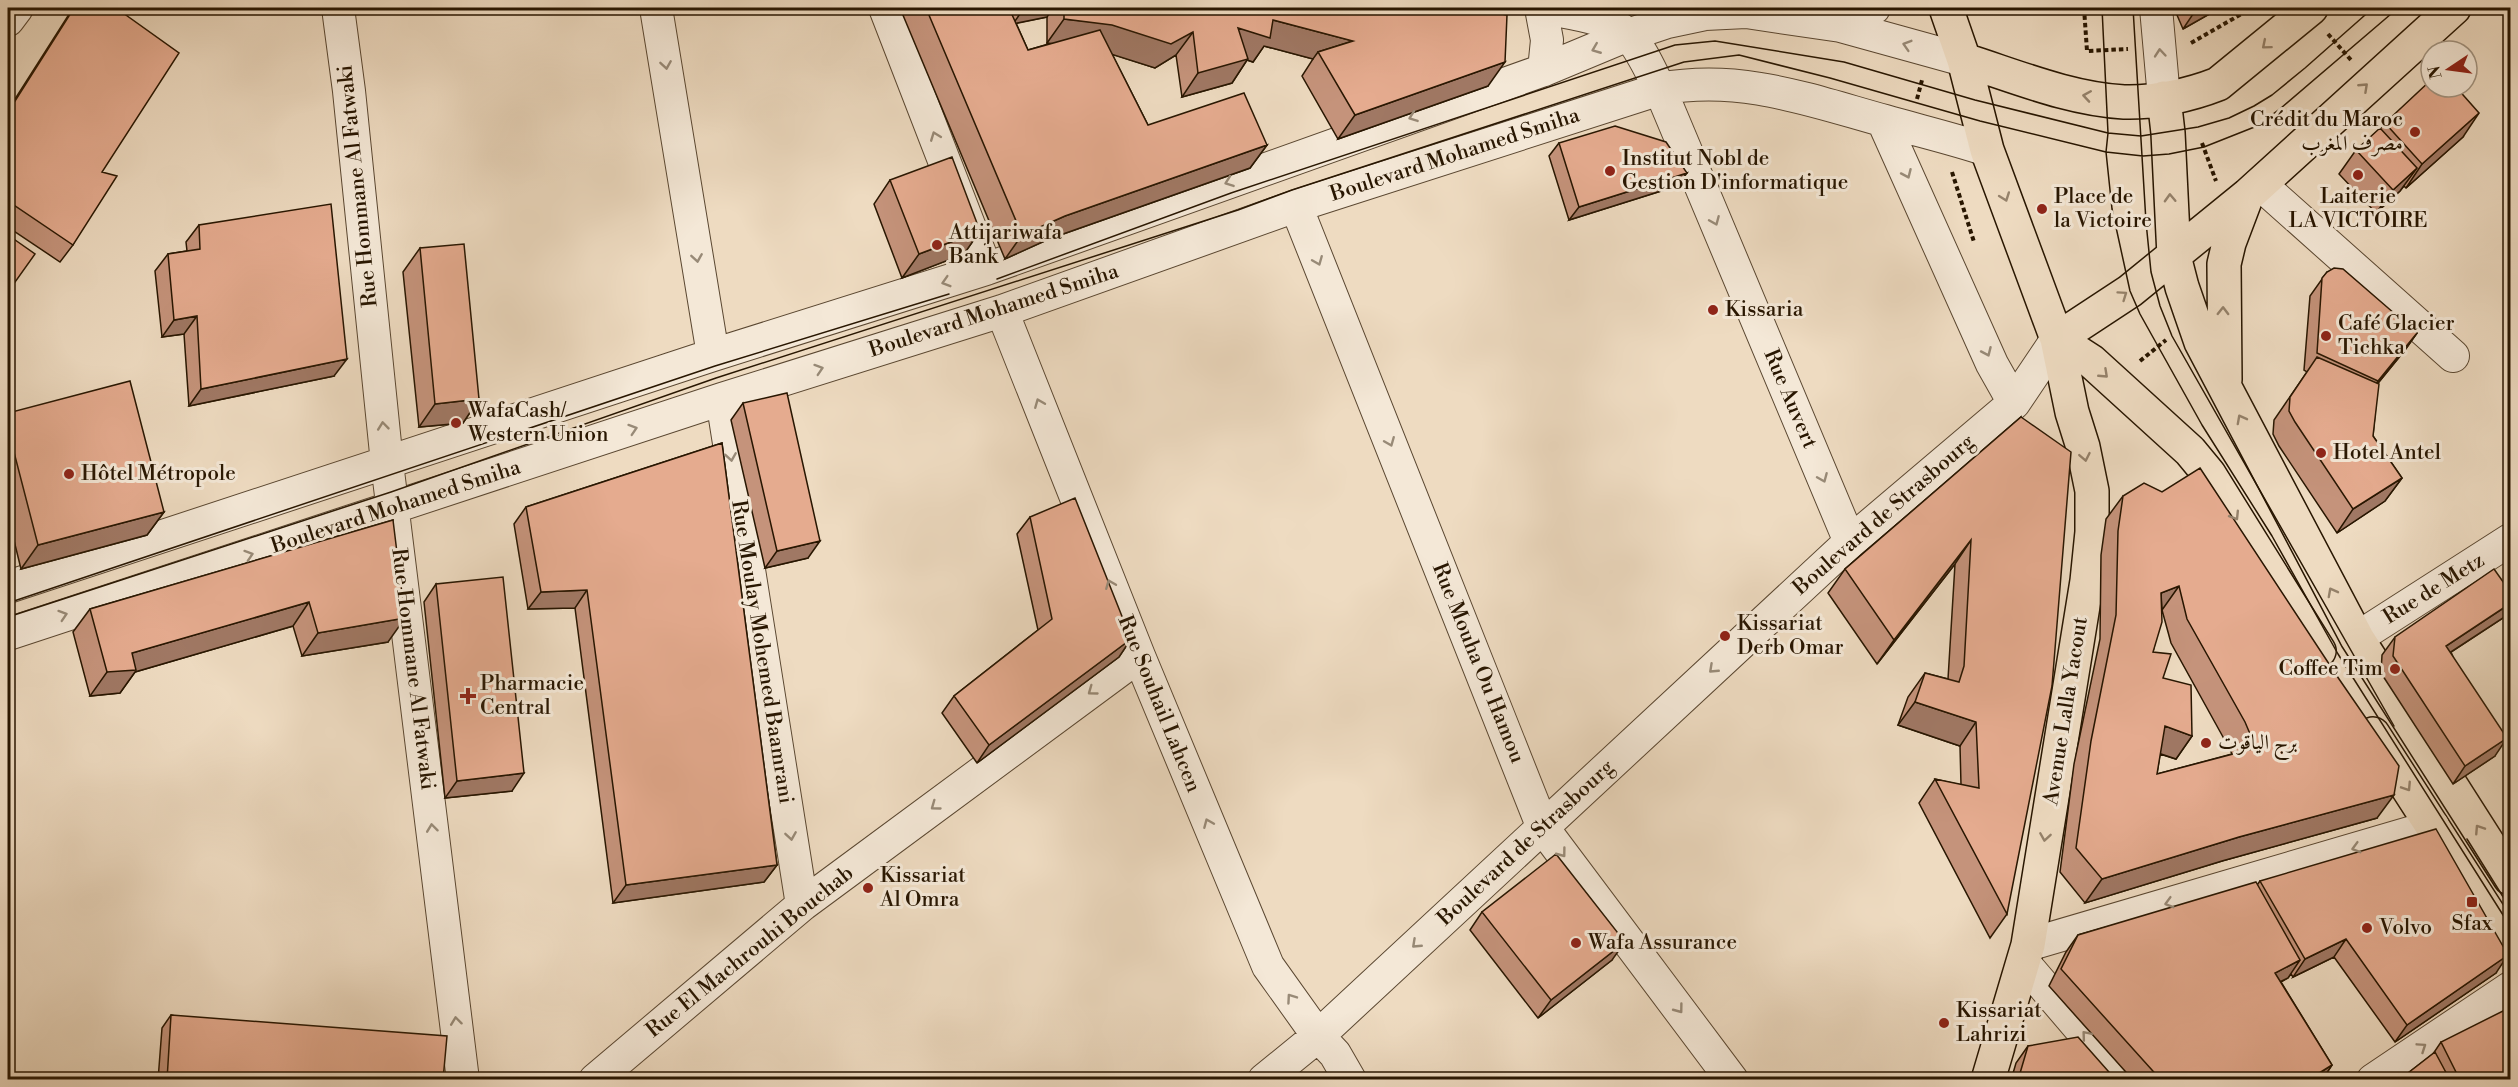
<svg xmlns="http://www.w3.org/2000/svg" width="2518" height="1087" font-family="'Libre Bodoni',Amiri,serif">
  <rect width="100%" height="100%" fill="#eedbc1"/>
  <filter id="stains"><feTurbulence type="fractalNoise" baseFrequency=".00333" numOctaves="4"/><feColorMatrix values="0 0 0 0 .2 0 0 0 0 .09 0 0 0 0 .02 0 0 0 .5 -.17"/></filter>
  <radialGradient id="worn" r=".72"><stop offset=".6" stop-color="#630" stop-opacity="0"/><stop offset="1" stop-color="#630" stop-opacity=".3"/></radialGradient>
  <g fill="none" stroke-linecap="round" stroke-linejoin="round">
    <defs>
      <path id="minor" d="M338,8l11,83 38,372 76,617
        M656,8l57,347
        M885,8l101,261
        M1541,8l6,32 -3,30
        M1544,8c23,5 69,10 85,28 13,14 22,36 31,53l190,453
        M2156,8l8,90
        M8,20l9,-12
        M1841,26l123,34
        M1883,121l109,243 22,39
        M2260,184l193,172
        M1296,206l247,622 189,252
        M1002,311l137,345 129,310 50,70 17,18 15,26
        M722,399l80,506
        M8,587l705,-232 273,-86 558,-199 84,-35 39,-13 38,-8 41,-2 95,14 33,-18
        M8,634l714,-235 280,-88 294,-105 364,-117c81,-15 149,11 225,32 35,10 69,18 102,29
        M2357,638l153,-98
        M2028,945l405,-119
        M2024,963l100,117
        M595,1080l207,-175 337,-249
        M1264,1080l54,-44 532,-494 164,-139 43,-64
        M2373,1080l137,-92"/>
      <path id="major" d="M1946,8l18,52 23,90 70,189 15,73 11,35 9,44v41l-5,49 -59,364 -40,135
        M1964,60c51,16 105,39 160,42 30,1 66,-7 94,-18l93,-76
        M2164,98l4,35 6,123 8,31 19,55 156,296 153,240
        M2057,339l34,22 99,90 19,23 110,177
        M2057,339l73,-48 118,-96 206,-187
        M2225,380l-1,-116 5,-21 17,-45
        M2373,734l137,213"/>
    </defs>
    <!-- minor casing -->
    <use href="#minor" stroke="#5a4731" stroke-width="34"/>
    <!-- major casing -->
    <use href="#major" stroke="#281601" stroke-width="36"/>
    <!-- path -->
    <path stroke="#281601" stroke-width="4" stroke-dasharray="4.5 3" stroke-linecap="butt" d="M2084,8l3,43 41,-2
      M2328,34l23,26
      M2191,43l61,-35
      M1917,99l5,-19
      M2202,143l14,38
      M1952,172l22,70
      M2140,361l26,-21"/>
    <!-- minor -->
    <use href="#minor" stroke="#f4e8d7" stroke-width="32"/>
    <!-- major -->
    <use href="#major" stroke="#eedbc1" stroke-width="33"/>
    <!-- tram -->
    <path stroke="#281601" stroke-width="1.5" d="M2102,8l6,125 -2,19 6,57 18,82 10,23 62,111 70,111 66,118 172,272
      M2133,8l13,214 5,50 9,34 12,30 222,390
      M997,279l234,-86 444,-148 40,-4 129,21 131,38 133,33 33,3 57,-9 31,-9 25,-12 18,-11 33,-27 68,-60
      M8,603l707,-237 234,-72
      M8,617l383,-125 325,-114 522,-168 54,-20 392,-128 55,-7 91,23 150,43 126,31 37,4 26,-2 35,-7 53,-21 24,-18 117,-100
      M2467,839l43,69"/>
  </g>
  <!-- wall -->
  <path fill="#c5937b" stroke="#281601" stroke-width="1.5" fill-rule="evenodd" d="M73,8h43l-14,164 -29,73 -13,17 -52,-35v-117z
    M900,8h570l18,78 -150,53 -36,-63 11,-17 -49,-13 -11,16 -6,-2 -15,23 -50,14 -6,-42 -21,13 -43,-14 36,71 119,20 -17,23 -201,71 -44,20zM1047,17v26h5l-24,7 -12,-27z
    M2174,8h46l-37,21z
    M2385,123l78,14 -57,51 -2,-2 -4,5 -24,22 -37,-39 17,-24 24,-21z
    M1559,143l118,43 -108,34 -20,-64z
    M890,180l90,51 -16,23 -62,24 -28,-74z
    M199,225l135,151 -145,30 -5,-72 -22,3 -7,-66 13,-17 19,-3 -1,-9z
    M420,248l59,151 -16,24 -44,4 -16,-155z
    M2327,272l90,61 -12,17 -27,33 -5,53 29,42 -17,23 -48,32 -58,-87 -6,-12 1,-14 33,-48 -3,-2 6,-74z
    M743,403l65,155 -43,10 -34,-148z
    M8,413l156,99 -17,23 -126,34 -13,-53z
    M2021,417l-14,497 -17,24 -71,-135 16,-24 26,6 -1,-39 -62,-21 10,-28 17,-24 23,6 7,-115 -78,100 -49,-71 17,-24z
    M722,443l55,422 -13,17 -151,21 -38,-295 -47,1 -14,-85 12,-17z
    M2123,496l254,322 -155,43 -137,42 -25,-31 14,-108 26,-125 1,-84 5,-36zM2162,610l9,33 57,103 4,8 -75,20 3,-20 16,5 16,-23 -29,-58 -10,-26z
    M1030,517l101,122 -12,18 -142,106 -35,-50 12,-17 84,-66 -21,-96z
    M393,520l-5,122 -86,14 -9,-30 -158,46 -15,21 -30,3 -17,-64 17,-23z
    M436,584l76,207 -67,7 -21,-196z
    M2511,593v14l-8,11 -52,34 44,104 -42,28 -72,-111 1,-18 13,-18z
    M2260,881l236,92 -101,69 -61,-85 -41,20 -2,-3 -3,4 -7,4 51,83 -10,15h-189l-84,-94 17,-34 12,-17 179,-50z
    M1482,912l130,48 -74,58 -68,-88z
    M171,1015l272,65h-285l4,-52z
    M2441,1042l70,38h-112l34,-26z
    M2028,1046l88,34h-105l5,-17z"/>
  <!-- shaded-wall -->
  <path fill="#a07864" stroke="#281601" stroke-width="1.5" d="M1024,8h29l-6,9 -34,7z
    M2202,8h18l-37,21 12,-18z
    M1064,19l129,13 -17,23 -21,13 -60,-19 -48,-6z
    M1273,20l80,21 -35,11 -5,7 -49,-13 -11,16 -6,-2 -15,23 -50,14 16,-24 40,-45z
    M1505,62l-17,24 -150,53 17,-24z
    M2479,113l-16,24 -57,51 16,-24z
    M1267,145l-17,23 -201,71 -44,20 17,-24 43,-19z
    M2417,168l-17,23 -24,22 17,-23z
    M1687,173l-10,13 -108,34 10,-13z
    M980,231l-16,23 -62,24 17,-24z
    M197,316l-13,18 -22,3 12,-17z
    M2417,333l-12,17 -39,48 12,-17z
    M347,359l-13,17 -145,30 12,-17z
    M479,399l-16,24 -44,4 16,-23z
    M2402,478l-17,23 -48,32 16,-24z
    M164,512l-17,23 -126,34 17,-24z
    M1971,540l-16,24 -78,100 17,-24z
    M820,541l-12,17 -43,10 12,-17z
    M2179,586l-17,24 -1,-17z
    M587,590l-12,18 -47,1 13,-17z
    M309,602l-16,24 -158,46 -15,21 -30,3 17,-24 25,-19z
    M2511,603v4l-8,11 -69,45 12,-17z
    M405,618l-17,24 -86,14 16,-23z
    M1131,639l-12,18 -142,106 12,-18z
    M1915,702l61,20 -16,24 -62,-21z
    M2165,726l27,10 -16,23 -27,-9z
    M2507,738l-12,18 -42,28 12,-18z
    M524,773l-12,18 -67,7 12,-17z
    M2394,795l-17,23 -155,43 -137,42 17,-24 137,-42z
    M777,865l-13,17 -151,21 13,-18z
    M2346,939l-12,18 -41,20 12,-18z
    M1625,942l-13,18 -74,58 13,-18z
    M2508,955l-12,18 -101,69 12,-17z
    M2300,960l-12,18 -25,12 12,-17z
    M2332,1065l-10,15h-14z"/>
  <!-- building -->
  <path fill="#e5ab8f" stroke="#281601" stroke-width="1.5" fill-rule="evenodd" d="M74,8h42l63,45 -77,119 15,4 -44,69 -65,-44v-89z
    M926,8h83l19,42 72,-20 48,95 96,-32 23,52 -202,71 -43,19z
    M1064,8h406l37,7 -2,47 -150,53 -37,-63 35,-11 -80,-21 -3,18 -32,-10 10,31 -50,14 -5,-41 -22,12 -59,-19 -48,-6z
    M2194,8h8l-7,3z
    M2431,80v7h25l23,26 -57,51 -37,-41z
    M1615,126l51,16 21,31 -108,34 -20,-64z
    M2380,128l37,40 -24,22 -37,-40z
    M952,157l28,74 -61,23 -29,-74z
    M331,204l16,155 -146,30 -4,-73 -23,4 -6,-66 32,-5 -1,-24z
    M8,235l27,19 -27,38z
    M464,244l15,155 -44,5 -15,-156z
    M2334,268l9,1 74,64 -39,48 -61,-28 5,-75 5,-6z
    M2317,357l62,27 -6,52 29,42 -49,31 -58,-87 -6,-11 1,-14z
    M130,381l34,131 -126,33 -30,-116v-16z
    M787,393l33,148 -43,10 -34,-148z
    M2021,417l50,35 -19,234 -45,228 -72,-135 44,9 -3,-66 -61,-20 10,-29 34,9 5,-16 7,-126 -77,100 -49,-71z
    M722,443l55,422 -151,20 -39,-295 -46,2 -15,-85z
    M2200,468l139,211 60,87 -5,29 -155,42 -137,42 -26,-31 15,-107 25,-126 2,-84 5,-35 21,-13 18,9zM2179,586l8,33 58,103 11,26 -99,26 8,-48 27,10 -1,-51 -28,-7 8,-24 -18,-2 9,-30 -1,-29z
    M1075,498l56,141 -142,106 -35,-49 98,-77 -22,-102z
    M393,520l12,98 -87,15 -9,-31 -177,51 4,17 -29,2 -17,-63z
    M8,543l2,9 -2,1z
    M2494,569l17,24v10l-65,43 61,92 -42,28 -72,-110 2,-19z
    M503,577l21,196 -67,8 -21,-197z
    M2436,829l72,126 -101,70 -61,-86 -41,20 -45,-78z
    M1556,854l69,88 -74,58 -69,-88z
    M2256,882l44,78 -25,13 57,92 -24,15h-147l-100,-111 17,-34z
    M2511,1007v73h-11l-6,-6 -9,6h-25l-19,-38z
    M171,1015l276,21 -4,44h-276z
    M2078,1037l38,43h-98l10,-34z
    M2435,1052l15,28h-51z"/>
  <!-- one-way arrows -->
  <defs><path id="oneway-chevron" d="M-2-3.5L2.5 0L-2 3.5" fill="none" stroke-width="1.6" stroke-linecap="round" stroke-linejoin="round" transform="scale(1.5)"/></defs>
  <g stroke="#988a77">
    <use href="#oneway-chevron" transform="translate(1907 45) rotate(-163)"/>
    <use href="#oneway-chevron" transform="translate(1596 49) rotate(158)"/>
    <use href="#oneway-chevron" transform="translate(2160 53) rotate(-95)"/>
    <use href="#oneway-chevron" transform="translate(666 65) rotate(81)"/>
    <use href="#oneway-chevron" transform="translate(1413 117) rotate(160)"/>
    <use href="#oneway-chevron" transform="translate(935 136) rotate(-111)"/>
    <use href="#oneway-chevron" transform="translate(1907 174) rotate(66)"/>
    <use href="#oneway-chevron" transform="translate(1229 182) rotate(160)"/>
    <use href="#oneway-chevron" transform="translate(1715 221) rotate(67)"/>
    <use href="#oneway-chevron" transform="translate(697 258) rotate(81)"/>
    <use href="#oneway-chevron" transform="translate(1318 261) rotate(68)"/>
    <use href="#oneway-chevron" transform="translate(946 282) rotate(163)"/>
    <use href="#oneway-chevron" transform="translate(1987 352) rotate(66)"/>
    <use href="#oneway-chevron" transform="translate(819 369) rotate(-18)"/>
    <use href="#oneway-chevron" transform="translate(1039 403) rotate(-112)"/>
    <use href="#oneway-chevron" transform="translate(383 426) rotate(-96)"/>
    <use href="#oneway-chevron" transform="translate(633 429) rotate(-18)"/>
    <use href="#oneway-chevron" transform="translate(1390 442) rotate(68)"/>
    <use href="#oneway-chevron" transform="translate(731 457) rotate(81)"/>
    <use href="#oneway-chevron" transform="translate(1823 478) rotate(67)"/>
    <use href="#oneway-chevron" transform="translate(249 555) rotate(-18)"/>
    <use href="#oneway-chevron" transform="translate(1110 584) rotate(-112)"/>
    <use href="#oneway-chevron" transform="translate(63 615) rotate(-18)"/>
    <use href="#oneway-chevron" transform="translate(1713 669) rotate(137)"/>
    <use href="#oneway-chevron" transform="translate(1092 691) rotate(144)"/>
    <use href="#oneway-chevron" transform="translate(935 806) rotate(144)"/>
    <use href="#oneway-chevron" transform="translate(1208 823) rotate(-113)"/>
    <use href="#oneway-chevron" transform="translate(432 828) rotate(-97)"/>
    <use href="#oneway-chevron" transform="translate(791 836) rotate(81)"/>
    <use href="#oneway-chevron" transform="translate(2356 848) rotate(164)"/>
    <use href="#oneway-chevron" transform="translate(1562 853) rotate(53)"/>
    <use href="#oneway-chevron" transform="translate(2169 903) rotate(164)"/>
    <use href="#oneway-chevron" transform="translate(1416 944) rotate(137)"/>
    <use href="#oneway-chevron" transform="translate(1291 998) rotate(-125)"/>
    <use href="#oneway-chevron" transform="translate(1679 1009) rotate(53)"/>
    <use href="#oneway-chevron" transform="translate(456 1021) rotate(-97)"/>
    <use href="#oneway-chevron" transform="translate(2086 1035) rotate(-130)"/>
    <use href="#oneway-chevron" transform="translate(2422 1047) rotate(-34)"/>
  </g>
  <g stroke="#95826b">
    <use href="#oneway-chevron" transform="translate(2266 45) rotate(140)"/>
    <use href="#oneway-chevron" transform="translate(2364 87) rotate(-43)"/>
    <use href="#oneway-chevron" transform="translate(2087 96) rotate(-171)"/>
    <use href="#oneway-chevron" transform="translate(2005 197) rotate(70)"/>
    <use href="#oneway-chevron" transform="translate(2170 198) rotate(-92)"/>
    <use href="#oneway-chevron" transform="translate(2123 295) rotate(-35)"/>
    <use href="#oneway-chevron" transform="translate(2223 311) rotate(-89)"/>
    <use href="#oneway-chevron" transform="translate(2104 374) rotate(43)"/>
    <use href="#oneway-chevron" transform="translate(2241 419) rotate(-118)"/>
    <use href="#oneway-chevron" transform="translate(2085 457) rotate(79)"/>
    <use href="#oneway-chevron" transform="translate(2235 516) rotate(58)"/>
    <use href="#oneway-chevron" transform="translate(2332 592) rotate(-118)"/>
    <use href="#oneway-chevron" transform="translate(2407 787) rotate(57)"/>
    <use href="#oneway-chevron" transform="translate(2479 829) rotate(-123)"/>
    <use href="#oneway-chevron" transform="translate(2045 837) rotate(99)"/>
  </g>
  <!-- markers -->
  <g fill="#8f2418" stroke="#f4e8d7" stroke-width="2">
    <circle cx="2415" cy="132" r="6"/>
    <circle cx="1610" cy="171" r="6"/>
    <circle cx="2358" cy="175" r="6"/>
    <circle cx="2042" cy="209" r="6"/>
    <circle cx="937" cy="245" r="6"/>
    <circle cx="1713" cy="310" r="6"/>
    <circle cx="2326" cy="336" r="6"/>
    <circle cx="456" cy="423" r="6"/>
    <circle cx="2321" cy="453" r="6"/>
    <circle cx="69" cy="474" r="6"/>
    <circle cx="1725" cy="636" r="6"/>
    <circle cx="2395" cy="669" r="6"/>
    <path d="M465 687h6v6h6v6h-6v6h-6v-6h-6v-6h6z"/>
    <circle cx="2206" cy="743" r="6"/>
    <circle cx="868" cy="888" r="6"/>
    <rect x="2466" y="896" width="12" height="12" rx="3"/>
    <circle cx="2367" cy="928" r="6"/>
    <circle cx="1576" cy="943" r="6"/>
    <circle cx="1944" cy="1023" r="6"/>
  </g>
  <g text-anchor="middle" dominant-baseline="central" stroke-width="6" stroke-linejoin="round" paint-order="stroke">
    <!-- poi labels -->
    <g font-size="21" fill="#281601" stroke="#f4e8d7" text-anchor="start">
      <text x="2403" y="120" text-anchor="end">Crédit du Maroc<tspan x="2403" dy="24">مصرف المغرب</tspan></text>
      <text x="1622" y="159">Institut Nobl de<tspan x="1622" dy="24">Gestion D'informatique</tspan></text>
      <text x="2054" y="197">Place de<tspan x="2054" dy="24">la Victoire</tspan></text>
      <text x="2358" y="197" text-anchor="middle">Laiterie<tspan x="2358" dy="24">LA VICTOIRE</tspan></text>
      <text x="949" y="233">Attijariwafa<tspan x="949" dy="24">Bank</tspan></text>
      <text x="1725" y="310">Kissaria</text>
      <text x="2338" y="324">Café Glacier<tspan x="2338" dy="24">Tichka</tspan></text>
      <text x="468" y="411">WafaCash/<tspan x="468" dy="24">Western Union</tspan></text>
      <text x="2333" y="453">Hotel Antel</text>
      <text x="81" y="474">Hôtel Métropole</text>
      <text x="1737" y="624">Kissariat<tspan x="1737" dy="24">Derb Omar</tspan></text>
      <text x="2383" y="669" text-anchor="end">Coffee Tim</text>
      <text x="480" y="684">Pharmacie<tspan x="480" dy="24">Central</tspan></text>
      <text x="2218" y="743">برج الياقوت</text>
      <text x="880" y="876">Kissariat<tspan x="880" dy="24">Al Omra</tspan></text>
      <text x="2472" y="924" text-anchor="middle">Sfax</text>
      <text x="2379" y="928">Volvo</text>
      <text x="1588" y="943">Wafa Assurance</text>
      <text x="1956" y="1011">Kissariat<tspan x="1956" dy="24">Lahrizi</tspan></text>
    </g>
    <!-- street labels -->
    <g font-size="21" fill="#281601" stroke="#f4e8d7">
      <text transform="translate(1455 155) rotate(-18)">Boulevard Mohamed Smiha</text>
      <text transform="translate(358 186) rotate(-96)">Rue Hommane Al Fatwaki</text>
      <text transform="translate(994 311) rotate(-18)">Boulevard Mohamed Smiha</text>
      <text transform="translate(1790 399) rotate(67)">Rue Auvert</text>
      <text transform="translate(396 507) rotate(-18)">Boulevard Mohamed Smiha</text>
      <text transform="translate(1884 515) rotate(-41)">Boulevard de Strasbourg</text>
      <text transform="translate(2434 589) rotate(-32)">Rue de Metz</text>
      <text transform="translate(762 652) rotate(81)">Rue Moulay Mohemed Baamrani</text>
      <text transform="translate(1478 663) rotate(68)">Rue Mouha Ou Hamou</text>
      <text transform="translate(413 669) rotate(83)">Rue Hommane Al Fatwaki</text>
      <text transform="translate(1159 704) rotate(68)">Rue Souhail Lahcen</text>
      <text transform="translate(2066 711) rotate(-81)">Avenue Lalla Yacout</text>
      <text transform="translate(1526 843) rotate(-43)">Boulevard de Strasbourg</text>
      <text transform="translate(750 952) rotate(-39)">Rue El Machrouhi Bouchab</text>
    </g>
  </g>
  <!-- margin -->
  <rect width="2518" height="1087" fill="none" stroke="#eedbc1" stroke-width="30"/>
  <rect x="9" y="9" width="2500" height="1069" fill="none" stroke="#281601" stroke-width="3"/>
  <rect x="15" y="15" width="2488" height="1057" fill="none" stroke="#281601" stroke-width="1.5"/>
  <!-- north arrow -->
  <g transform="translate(2449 69) rotate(257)"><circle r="28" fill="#f4e8d7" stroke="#a29481" stroke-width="1.5"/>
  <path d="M0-4.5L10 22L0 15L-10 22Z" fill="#8f2418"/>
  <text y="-9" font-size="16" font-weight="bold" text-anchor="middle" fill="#281601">N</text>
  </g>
  <rect width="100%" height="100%" filter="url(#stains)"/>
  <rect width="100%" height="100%" fill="url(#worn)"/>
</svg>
